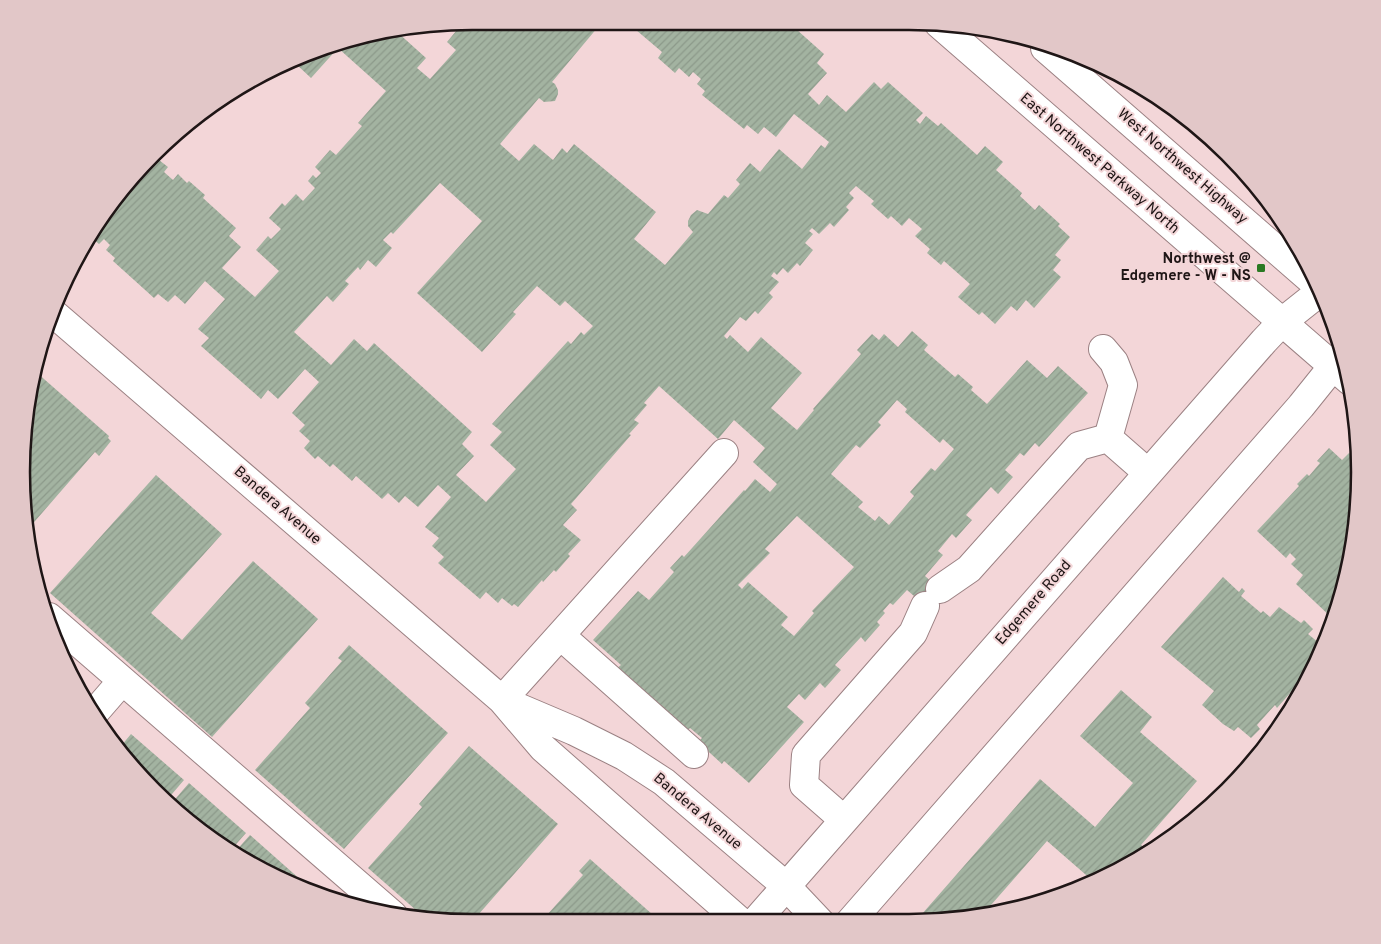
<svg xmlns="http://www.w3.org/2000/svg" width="1381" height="944" font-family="Overpass,sans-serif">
  <defs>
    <pattern id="building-hatch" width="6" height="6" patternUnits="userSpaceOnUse" patternTransform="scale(1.25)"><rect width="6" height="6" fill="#a3b3a1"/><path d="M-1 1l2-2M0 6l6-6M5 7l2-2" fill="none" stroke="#8c998a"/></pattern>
  </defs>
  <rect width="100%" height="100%" fill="#f3d6d8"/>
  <!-- building -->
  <path fill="url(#building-hatch)" fill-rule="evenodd" d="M472,21h131l-51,61 3,2 3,6v4l-3,7 -11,1 -5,-4 -39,46 19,17 15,-17 19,16 9,-12 5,5 7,-9 82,68 -22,27 31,26 28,-33 -5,-6v-5l3,-6 6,-5 11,4 16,-19 4,3 12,-14 -4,-4 14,-17 10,9 19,-23 23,20 19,-24 4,3 4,-6 -35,-28 -18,23 -12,-10 -6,7 -11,-9 -3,4 -42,-34 3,-4 -8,-7 4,-5 -8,-7 -4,5 -10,-9 -4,5 -17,-15 4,-6 -33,-28 2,-3h156l37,33 -7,9 10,10 -19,21 11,11 8,-10 19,17 28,-30 7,7 7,-7 35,31 -7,7 4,4 6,-8 12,10 3,-3 36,32 8,-9 18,16 -7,8 26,23 -2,3 15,14 4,-5 21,19 -2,2 12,11 -15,18 6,5 -8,10 8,7 -27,31 -8,-8 -9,11 -6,-5 -16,18 -13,-12 -3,3 -21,-18 12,-13 -26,-23 -3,4 -14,-12 3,-4 -15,-13 7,-7 -13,-11 -7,8 -11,-10 -3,3 -17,-15 3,-3 -18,-15 -7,7 5,5 -8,9 3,3 -15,17 -4,-4 -11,11 -7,-6 -3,3 4,3 -8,9 8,7 -13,16 -3,-3 -9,10 -5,-5 -6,7 -3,-3 -3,4 8,6 -10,11 4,4 -15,17 -3,-3 -9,10 -6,-4 -16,19 3,3 3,-4 18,17 13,-15 41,36 -31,35 26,22 17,-20 -1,-1 48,-55 -4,-4 15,-16 7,6 5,-6 14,13 14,-16 16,14 -4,5 31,27 3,-3 15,13 -2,3 16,14 40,-44 20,18 11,-12 30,27 -49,54 -4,-4 -11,13 -4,-3 -15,17 8,7 -15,17 -7,-7 -25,28 6,5 -16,18 -4,-4 -14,17 5,4 -18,21 15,13 -12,19 -21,-18 -14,15 -3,-2 -7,8 2,2 -8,9 3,3 -15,17 -4,-5 -26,28 6,5 -16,18 -5,-5 -15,17 -6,-6 -12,13 17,15 -55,61 -25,-22 -2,3 -24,-22 4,-4 -12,-10 -4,4 -70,-63 5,-4 -28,-25 45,-49 11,9 25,-28 -4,-4 12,-13 2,2 60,-67 1,1 10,-12 15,13 7,-8 -24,-22 12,-14 -31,-28 -16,19 -59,-53 -15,17 3,2 -13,15 5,3 -10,11 2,1 -60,69 6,6 -14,15 18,15 -13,14 2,2 -14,16 -2,-2 -11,12 -1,-2 -24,27 -4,-3 -2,2 -10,-8 -4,5 -12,-11 -6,7 -42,-36 6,-6 -12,-11 7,-8 -14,-11 26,-30 -13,-12 -20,22 -13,-11 -6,7 -11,-10 -6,6 -26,-23 -4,5 -19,-17 -3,3 -12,-11 -3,3 -11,-11 6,-7 -11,-10 6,-6 -13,-12 27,-31 -14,-13 -27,30 -10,-9 -7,9 -60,-53 8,-8 -11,-9 27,-30 -20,-18 -20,23 -10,-9 -7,7 -10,-8 -4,4 -41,-37 2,-3 -9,-8 4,-5 -6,-6 -5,5 -6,-5 40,-64 25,-22 4,4 -3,3 9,7 -4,5 9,8 5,-6 9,9 2,-2 16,14 -2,3 33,30 -7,8 12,11 -19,21 33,29 24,-26 -23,-21 12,-14 3,3 10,-10 -12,-11 13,-15 3,3 11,-12 7,7 12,-13 -7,-7 5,-6 3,3 5,-5 -6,-6 15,-17 6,5 26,-29 -4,-3 28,-32 -48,-43 -27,30 -15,-14 59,-27 41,-6 30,27 -9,10 13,11 26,-29 -9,-8 14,-17 4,4zM440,183l42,38 -65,72 65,59 34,-38 -3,-2 24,-26 23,20 5,-5 28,25 -9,9 -3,-3 -10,12 -3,-3 -76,83 10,8 -12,13 26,24 -30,33 -30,-27 18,-19 -12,-12 10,-12 -98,-89 -7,8 -13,-12 -23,26 -37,-33 33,-36 6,6 16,-18 -4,-3 13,-14 2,3 8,-10 8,7 16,-19 -9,-8 8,-8 2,2zM897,400l10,9 -2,3 35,31 3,-4 11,10 -19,22 -4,-3 -21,24 4,4 -25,29 -10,-9 -4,5 -17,-14 5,-5 -32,-28 25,-29 4,3 21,-23 -3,-3zM797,516l57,51 -42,44 2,2 -20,23 -13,-11 7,-8 -40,-35 -6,7 -4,-4 32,-32 -5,-4z
    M36,372l73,64 -1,2 3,3 -12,15 -4,-4 -66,76 -4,-115z
    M1329,448l13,12 7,-7 10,9v2l-5,5 3,2 -3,3 5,5 -8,81 -18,59 -37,-35 7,-9 -12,-11 5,-5 -6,-6 -4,5 -29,-27 42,-45 -2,-2 10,-10 2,2 11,-13 -3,-2z
    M156,475l66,59 -71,79 31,27 71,-79 65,58 -106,118 -162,-144z
    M1223,577l16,15 3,-4 3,3 -4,5 20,17 2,-2 7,6 9,-10 22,16 3,-3 9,9 -5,5 16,13 -11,20 -36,41 -2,-3 -18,20 3,4 -9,9 -13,-11 -4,4 -11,-7 -21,-19 12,-14 -53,-44z
    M349,645l99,88 -104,116 -89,-79 55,-62 -5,-5 37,-42 -4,-3z
    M1121,690l31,27 -12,15 57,49 -56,64 5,4 -37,27 -16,5 -46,-40 -56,64 9,8 -85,9 125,-143 55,48 38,-44 -53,-47z
    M131,734l53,46 -18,21 -13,-10 -32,-45z
    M469,746l89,78 -87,99 -46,-5 -57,-50 54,-61 -3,-3z
    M189,783l57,50 -16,18 -9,-4 -51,-42z
    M250,835l52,46 -5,6 -63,-34z
    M590,859l72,64h-113l2,-2 -5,-5 37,-41 -4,-4z"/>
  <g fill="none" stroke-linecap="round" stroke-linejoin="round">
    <defs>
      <path id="minor" d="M939,24l411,357
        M52,312l450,388 41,48 199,175
        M1103,349l11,13 9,23 -15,53
        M1108,438l40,35
        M940,589l29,-20 110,-123 29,-8
        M49,617l344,298
        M561,636l133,118
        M502,700l222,-247
        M508,703l66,28 50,25 40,26 122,104 35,37
        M96,711l26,-30
        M844,820l-40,-35 2,-30 107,-122 12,-27
        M754,923l510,-582 18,-19 39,-31
        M849,923l452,-517 41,-51"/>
      <path id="major" d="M1045,48l273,238"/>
    </defs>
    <!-- minor casing -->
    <use href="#minor" stroke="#9b8183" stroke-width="30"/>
    <!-- major casing -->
    <use href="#major" stroke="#9b8183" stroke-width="30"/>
    <!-- minor -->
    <use href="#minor" stroke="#fff" stroke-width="28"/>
    <!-- major -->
    <use href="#major" stroke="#fff" stroke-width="28"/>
  </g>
  <!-- markers -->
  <rect fill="#2a7922" stroke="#f3d6d8" stroke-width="2" x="1256" y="263" width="10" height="10" rx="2.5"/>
  <g text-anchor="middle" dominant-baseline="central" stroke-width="4" stroke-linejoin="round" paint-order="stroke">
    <!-- street labels -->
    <g font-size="15" fill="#1f1616" stroke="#f3d6d8">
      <text transform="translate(1099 164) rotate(41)">East Northwest Parkway North</text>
      <text transform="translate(1182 167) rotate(41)">West Northwest Highway</text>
      <text transform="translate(277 506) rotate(41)">Bandera Avenue</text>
      <text transform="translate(1034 603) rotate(-49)">Edgemere Road</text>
      <text transform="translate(697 812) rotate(40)">Bandera Avenue</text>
    </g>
    <!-- poi labels -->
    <g font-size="15" font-weight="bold" fill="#1f1616" stroke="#f3d6d8" text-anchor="end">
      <text x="1251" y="259">Northwest @<tspan x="1251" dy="17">Edgemere - W - NS</tspan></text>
    </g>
  </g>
  <!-- crop -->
  <path d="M0 0H1381V944H0ZM472 30H909A442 442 0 0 1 1351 472V472A442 442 0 0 1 909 914H472A442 442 0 0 1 30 472V472A442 442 0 0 1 472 30Z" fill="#e2c7c8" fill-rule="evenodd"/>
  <path fill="none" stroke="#1f1616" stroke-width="2.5" d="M472 30H909A442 442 0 0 1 1351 472V472A442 442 0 0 1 909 914H472A442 442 0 0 1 30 472V472A442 442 0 0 1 472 30Z"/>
</svg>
